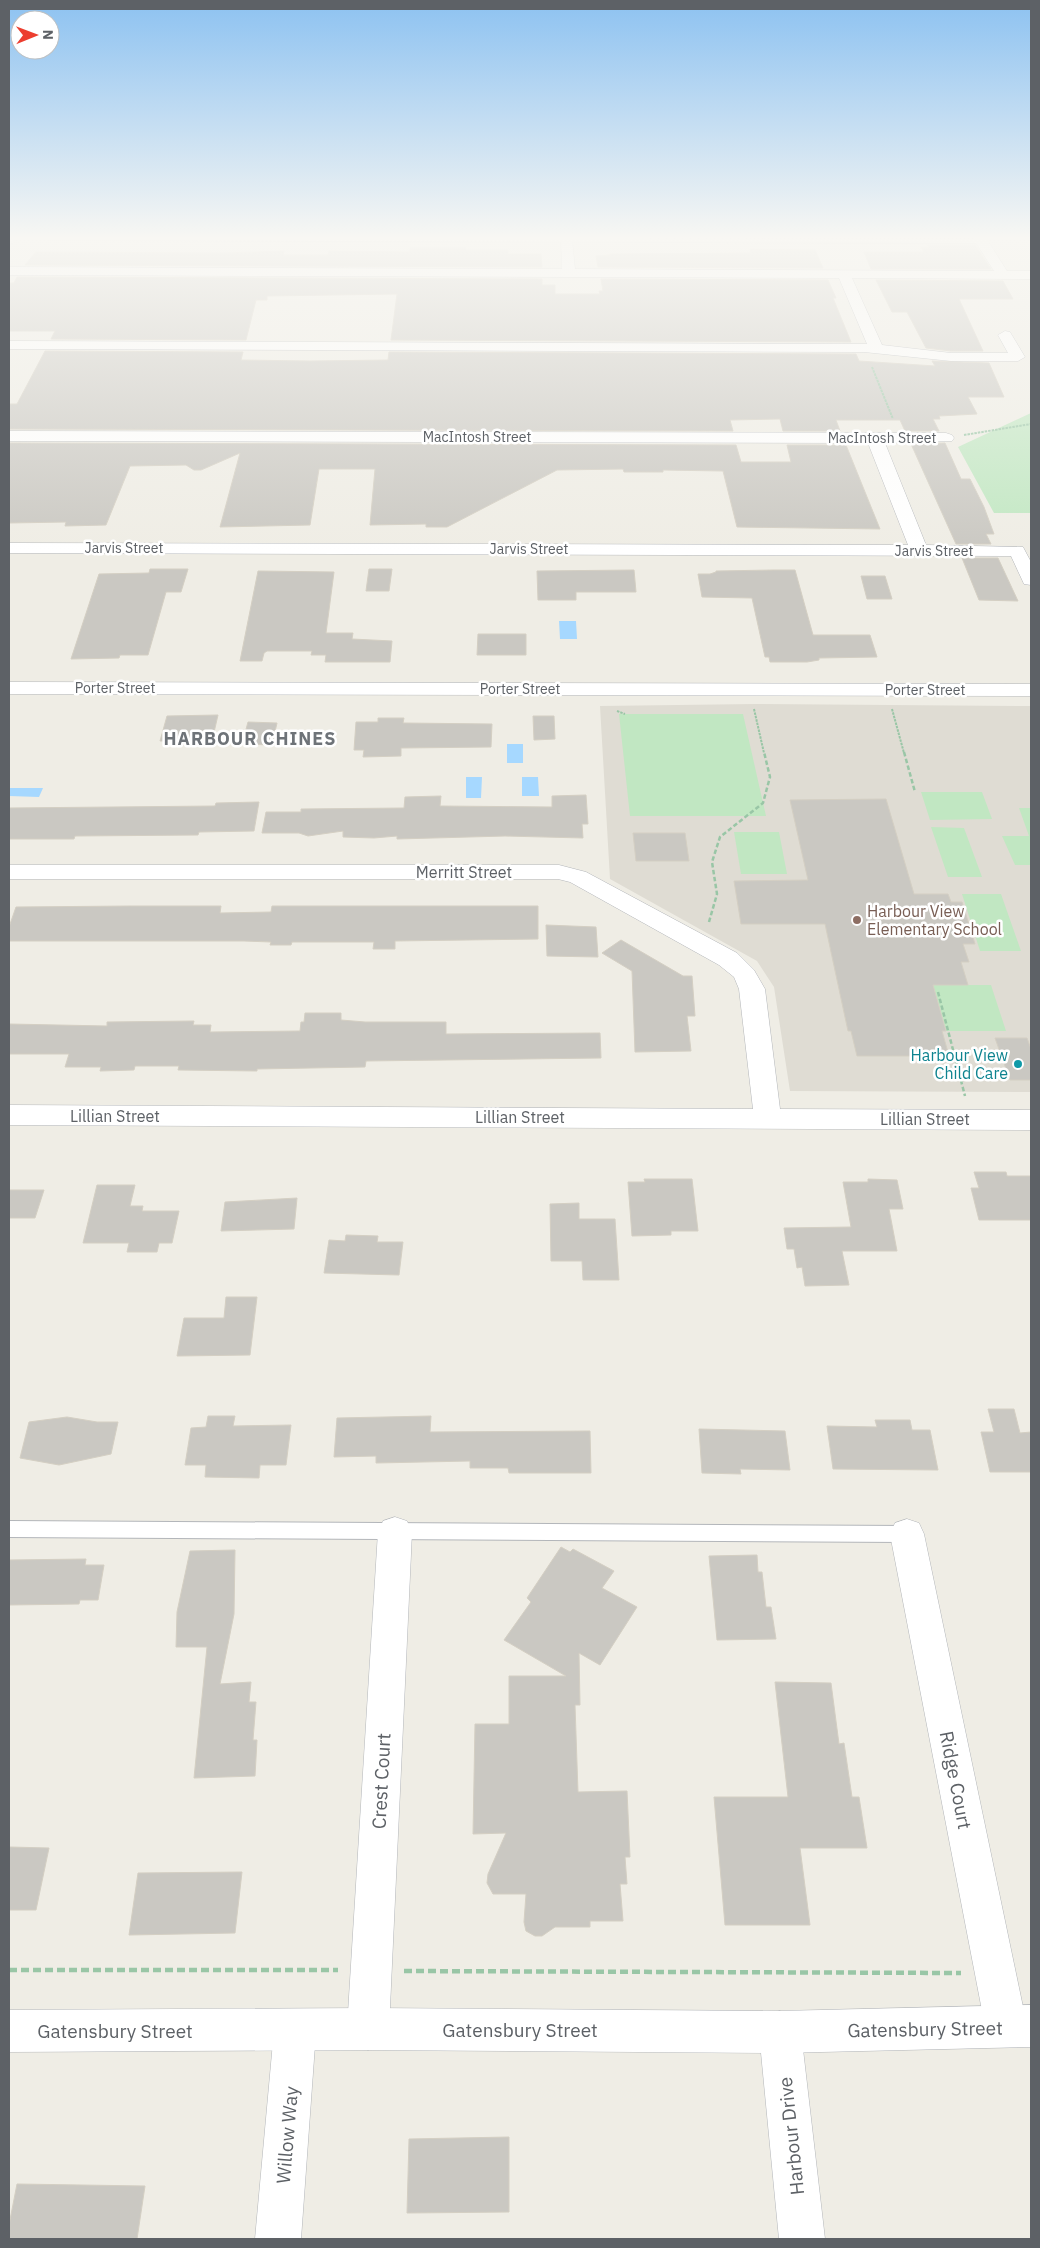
<svg xmlns="http://www.w3.org/2000/svg" width="1040" height="2248" font-family="'IBM Plex Sans',sans-serif">
  <rect width="100%" height="100%" fill="#efede5"/>
  <!-- education -->
  <path fill="#dfdcd3" d="M755,704l276,2v386l-241,-1 -16,-104 -17,-26 -147,-82 -10,-173z"/>
  <!-- green -->
  <path fill="#c1e7c2" d="M1031,413v100h-37l-36,-66z
    M619,714h124l23,102h-136z
    M921,792h61l10,27 -62,1z
    M1019,808h12v57h-16l-13,-29h27z
    M931,827l33,1 18,49h-34z
    M734,832h45l8,42h-46z
    M962,894h39l20,57h-41z
    M933,985h58l15,46h-60z"/>
  <!-- water -->
  <path fill="#a6d8ff" d="M559,621h17l1,18h-17z
    M507,744h16v19h-16z
    M466,777h16l-1,21h-15z
    M522,777h16l1,19h-17z
    M10,788h33l-4,9 -30,-1z"/>
  <!-- building -->
  <path fill="#cac8c2" stroke="#d4cfc3" d="M928,245h47l16,24h-120l-7,-17h60l-3,-5h8z
    M410,248h56v2h42v4h33l1,13 -517,-2 11,-13 188,1 60,-2 -1,4h45l1,-4 81,1z
    M750,249l65,1 8,18 -225,-1 -2,-11 14,-1v-1l141,-1z
    M17,277l525,2v6h13v9h45l-1,-3h4l-2,-12 227,1 8,18h-3l18,44 -460,-2 6,-46 -130,2v4h-11l-10,40 -195,-1 4,-8h-46v-48h5z
    M876,280l127,1 10,18h-54l24,52h-32l-25,-3 -19,-36h-15z
    M45,351l198,1 -2,8 69,1 78,-1 1,-8 467,2 3,7 76,5 -3,-5 57,2 15,34h-36l9,17 -38,2 1,3h-7l6,12h-34l-5,-11h-64l4,11h-57l-3,-12 -50,1 3,11 -724,-2v-25h8z
    M9,443l727,2 5,17h50l-4,-17h59l34,84 -143,-2 -14,-56 -60,-1v2h-39l-1,-3 -66,1 -110,57h-21v-3l-56,1 5,-56h-56l-9,56 -90,2 20,-74 -39,17h-7l-8,-5 -56,1 -24,59 -41,1 1,-4 -57,1z
    M945,443l16,36h9l14,28 10,27h-8l5,10h-35l-45,-100z
    M962,558h36l20,43 -39,-1z
    M150,569h38l-7,23h-15l-18,63h-28l-1,3 -48,1 28,-85 50,-1z
    M369,569h23l-3,22h-23z
    M634,570l2,22h-60v8h-38l-1,-29z
    M774,570h21l18,65h57l7,22 -58,1v2l-12,2h-37l-1,-5h-4l-13,-59 -50,-1 -4,-23h12l6,-2v-1z
    M258,571l76,1 -8,61h27l-1,6 40,2 -2,21h-65l1,-7h-15l1,-4h-45l-3,2 -2,8h-22z
    M861,576h24l7,23h-25z
    M478,634h48v21h-49z
    M218,715l-6,26h-52l7,-25z
    M533,716h21l1,23 -21,1z
    M378,718h26l-1,5 89,1 -1,23 -90,1v8l-38,1 1,-7h-10l2,-28h22z
    M248,722l29,1 -5,22 -30,-1z
    M586,795l2,29h-6l1,14 -78,-2 -108,3v-3l-23,2 -31,-1v-6l-35,5 -9,-3h-37l4,-21h35v-3l103,-1 1,-11 36,-1 -1,10 112,1v-11z
    M886,799l28,95h34l3,8h11l13,42h-12l6,18h-8l7,23h-35l13,46h-4l7,25h-92l-6,-25h-3l-23,-107h-84l-7,-43 74,-1 -18,-80z
    M259,802l-5,29 -55,1 -1,3 -123,1 -1,3h-65v-31l206,-2 1,-3z
    M633,833h52l4,28h-53z
    M131,906h90l-1,7 51,-1 1,-6h266v33l-143,2v8h-22l1,-7h-82l-1,3h-21l1,-3 -27,-1h-235v-14l7,-20z
    M546,925l50,2 2,30 -51,-1z
    M621,940l62,36h9l3,40h-8l4,35 -56,1 -3,-81 -30,-18z
    M305,1013h36v7l24,2h81v12l154,-1 1,25 -235,3 -1,6 -108,2v2l-79,-1 1,-4h-44l-1,4 -34,1 1,-4h-36l4,-13h-60v-30l98,2v-4l87,-1 -1,4h18l-1,7 90,-1 1,-9h3z
    M995,1038h32l4,11v31h-21z
    M974,1172h32l1,4h24v44h-52l-8,-32h8z
    M644,1179h48l6,52h-27v4l-39,1 -4,-54h17z
    M868,1179l29,1 6,29h-14l8,42h-55l7,34 -44,1 -3,-19 -5,1 -3,-19h-7l-3,-21 67,-1 -8,-45h25z
    M97,1185h38l-5,21h13l-1,5h37l-7,32h-13l-2,9h-30l2,-9h-46z
    M9,1190h35l-9,28h-26z
    M297,1198l-3,31 -73,2 4,-29z
    M579,1203v16h36l4,61h-36l-1,-19h-31l-1,-57z
    M346,1235l32,1 -1,6h26l-4,33 -75,-2 5,-33 16,1z
    M226,1297h31l-7,58 -73,1 7,-38h40z
    M988,1409h26l6,24 11,-1v40h-41l-9,-40h13z
    M208,1416h27l-2,10 58,-1 -5,40h-26l-1,13 -54,-1 1,-12h-21l6,-37 15,-1z
    M431,1416l-1,16 160,-1 1,42h-82l-1,-5h-38v-7l-94,2v-7l-42,1 3,-39z
    M67,1417l30,5h21l-7,32 -52,11 -39,-7 9,-36z
    M875,1420h35l2,10h18l8,40 -105,-1 -6,-43 50,1z
    M699,1429l86,2 5,39 -50,-1 1,5 -39,-1z
    M561,1547l9,5 3,-3 41,22 -12,17 35,19 -37,58 -21,-12 1,52h-5l3,87 49,-1 3,66h-5l2,27h-7l3,37h-33v6h-35l-13,9h-7l-9,-5 -2,-9 2,-28h-33l-6,-11 1,-9 18,-41 -33,1 2,-110h34v-48h57l-62,-36 27,-38 -4,-4z
    M235,1550l-1,64 -14,70 31,-2 -2,20h7l-3,38h4l-2,36 -61,2 13,-131h-31l1,-35 13,-61z
    M757,1555l1,17h4l4,35h5l5,32 -59,1 -8,-84z
    M86,1559l-1,6h19l-6,35h-18l-1,4 -70,1v-45z
    M775,1682l56,1 8,61 5,-1 8,54h7l8,51h-67l10,77h-85l-11,-128h74z
    M9,1847l40,1 -13,62h-27z
    M242,1872l-7,61 -106,2 9,-62z
    M509,2137v75l-102,1 2,-74z
    M17,2184l128,2 -8,53h-128v-14z"/>
  <g fill="none" stroke-linecap="round" stroke-linejoin="round">
    <defs>
      <path id="service" d="M48,238l932,1 3,2 -3,2 -929,-3z
        M9,1521l898,5 7,2 2,6 -2,6 -7,2 -898,-5z"/>
      <path id="minor" d="M9,238h7l-3,5 -4,1z
        M561,238l11,2 3,29 419,2 -21,-33h13l21,33h24v8l-179,-1 30,67 69,8h57l-10,-18 7,-4 5,1 15,25 -7,4h-67l-87,-9 -855,-3v-8l858,3 -28,-66 -830,-3v-8l553,2z
        M9,431l937,2 6,2 2,3 -2,3 -67,2 41,102 97,2 8,15v23l-7,-1 -13,-28 -1002,-3v-10l899,2 -40,-102 -859,-2z
        M9,682l1022,2v12l-1022,-2z
        M9,865h550l27,7 151,81 17,17 11,19 15,120 251,1v20l-1022,-5v-20l744,4 -14,-120 -5,-12 -15,-12 -149,-83 -12,-3h-549z
        M395,1517l12,4 5,11 -23,497 -6,15 -15,6 -15,-6 -6,-15 31,-497 5,-11z
        M907,1519l12,4 5,11 103,492 -6,15 -15,6 -15,-6 -6,-15 -95,-492 5,-11z
        M295,2010l15,6 6,15 -15,208h-46l19,-208 6,-15z
        M780,2011l15,6 6,15 24,207h-46l-20,-207 6,-15z"/>
      <path id="tertiary" d="M1031,2005v42l-251,6 -412,-3 -359,2v-42l359,-2 412,3z"/>
    </defs>
    <!-- service casing -->
    <use href="#service" stroke="#b3b6ba" stroke-width="2"/>
    <!-- minor casing -->
    <use href="#minor" stroke="#b3b6ba" stroke-width="1"/>
    <!-- tertiary casing -->
    <use href="#tertiary" stroke="#b3b6ba" stroke-width="1"/>
    <!-- path-far2 -->
    <path stroke="#99c6a6" stroke-width="2" stroke-dasharray="2.5 1" stroke-linecap="butt" d="M872,367l21,52
      M964,435l67,-11
      M754,709l10,44
      M892,709l12,44
      M617,711l8,3"/>
    <!-- path-far1 -->
    <path stroke="#99c6a6" stroke-width="2.5" stroke-dasharray="4.5 2.5" stroke-linecap="butt" d="M904,752l11,40
      M709,922l8,-28 -5,-32 8,-25 43,-34 7,-26 -6,-25
      M938,992l27,104"/>
    <!-- path -->
    <path stroke="#99c6a6" stroke-width="4.5" stroke-dasharray="8 4" stroke-linecap="butt" d="M9,1970h329
      M404,1971l557,2"/>
    <!-- service -->
    <use href="#service" fill="#fff" fill-rule="evenodd"/>
    <!-- minor -->
    <use href="#minor" fill="#fff" fill-rule="evenodd"/>
    <!-- tertiary -->
    <use href="#tertiary" fill="#fff" fill-rule="evenodd"/>
  </g>
  <!-- sky -->
  <linearGradient id="sky" x2="0" y2="1"><stop stop-color="#8dc2f1"/><stop offset="0.43" stop-color="#f8f7f3"/><stop offset="1" stop-color="#f8f7f3" stop-opacity="0"/></linearGradient>
  <rect width="1040" height="553" fill="url(#sky)"/>
  <!-- markers -->
  <circle fill="#8d6e63" stroke="#fff" stroke-width="2" cx="857" cy="920" r="5"/>
  <circle fill="#0f9aa8" stroke="#fff" stroke-width="2" cx="1018" cy="1064" r="5"/>
  <g text-anchor="middle" dominant-baseline="central" stroke-width="5" stroke-linejoin="round" paint-order="stroke">
    <!-- far-street labels -->
    <g font-size="14" fill="#5d6166" stroke="#fff">
      <text x="477" y="437">MacIntosh Street</text>
      <text x="882" y="438">MacIntosh Street</text>
      <text x="124" y="548">Jarvis Street</text>
      <text x="529" y="549">Jarvis Street</text>
      <text x="934" y="551">Jarvis Street</text>
      <text x="115" y="688">Porter Street</text>
      <text x="520" y="689">Porter Street</text>
      <text x="925" y="690">Porter Street</text>
    </g>
    <!-- street labels -->
    <g font-size="16" fill="#5d6166" stroke="#fff">
      <text x="464" y="872">Merritt Street</text>
      <text x="115" y="1116">Lillian Street</text>
      <text x="520" y="1117">Lillian Street</text>
      <text x="925" y="1119">Lillian Street</text>
    </g>
    <!-- education labels -->
    <g font-size="16" fill="#785e54" stroke="#fff" text-anchor="start">
      <text x="867" y="911">Harbour View<tspan x="867" dy="18">Elementary School</tspan></text>
    </g>
    <!-- culture labels -->
    <g font-size="16" fill="#0d838f" stroke="#fff" text-anchor="end">
      <text x="1008" y="1055">Harbour View<tspan x="1008" dy="18">Child Care</tspan></text>
    </g>
    <!-- far-district labels -->
    <g font-size="18" font-weight="bold" letter-spacing="1" fill="#6e7378" stroke="#fff">
      <text x="250" y="738">HARBOUR CHINES</text>
    </g>
    <!-- near-street labels -->
    <g font-size="19" fill="#5d6166" stroke="#fff">
      <text transform="translate(956 1780) rotate(79)">Ridge Court</text>
      <text transform="translate(381 1781) rotate(-87)">Crest Court</text>
      <text transform="translate(925 2029) rotate(-1)">Gatensbury Street</text>
      <text x="520" y="2030">Gatensbury Street</text>
      <text x="115" y="2031">Gatensbury Street</text>
      <text transform="translate(287 2135) rotate(-85)">Willow Way</text>
      <text transform="translate(791 2136) rotate(-96)">Harbour Drive</text>
    </g>
  </g>
  <!-- border -->
  <rect width="1040" height="2248" fill="none" stroke="#5d6166" stroke-width="20"/>
  <!-- north arrow -->
  <g transform="translate(35 35) rotate(89)"><circle r="24" fill="#ffffff" stroke="#bec0c2"/>
  <path d="M0-4L9 19L0 12L-9 19Z" fill="#ec3e2f"/>
  <text y="-8" font-size="14" font-weight="bold" text-anchor="middle" fill="#5d6166">N</text>
  </g>
</svg>
